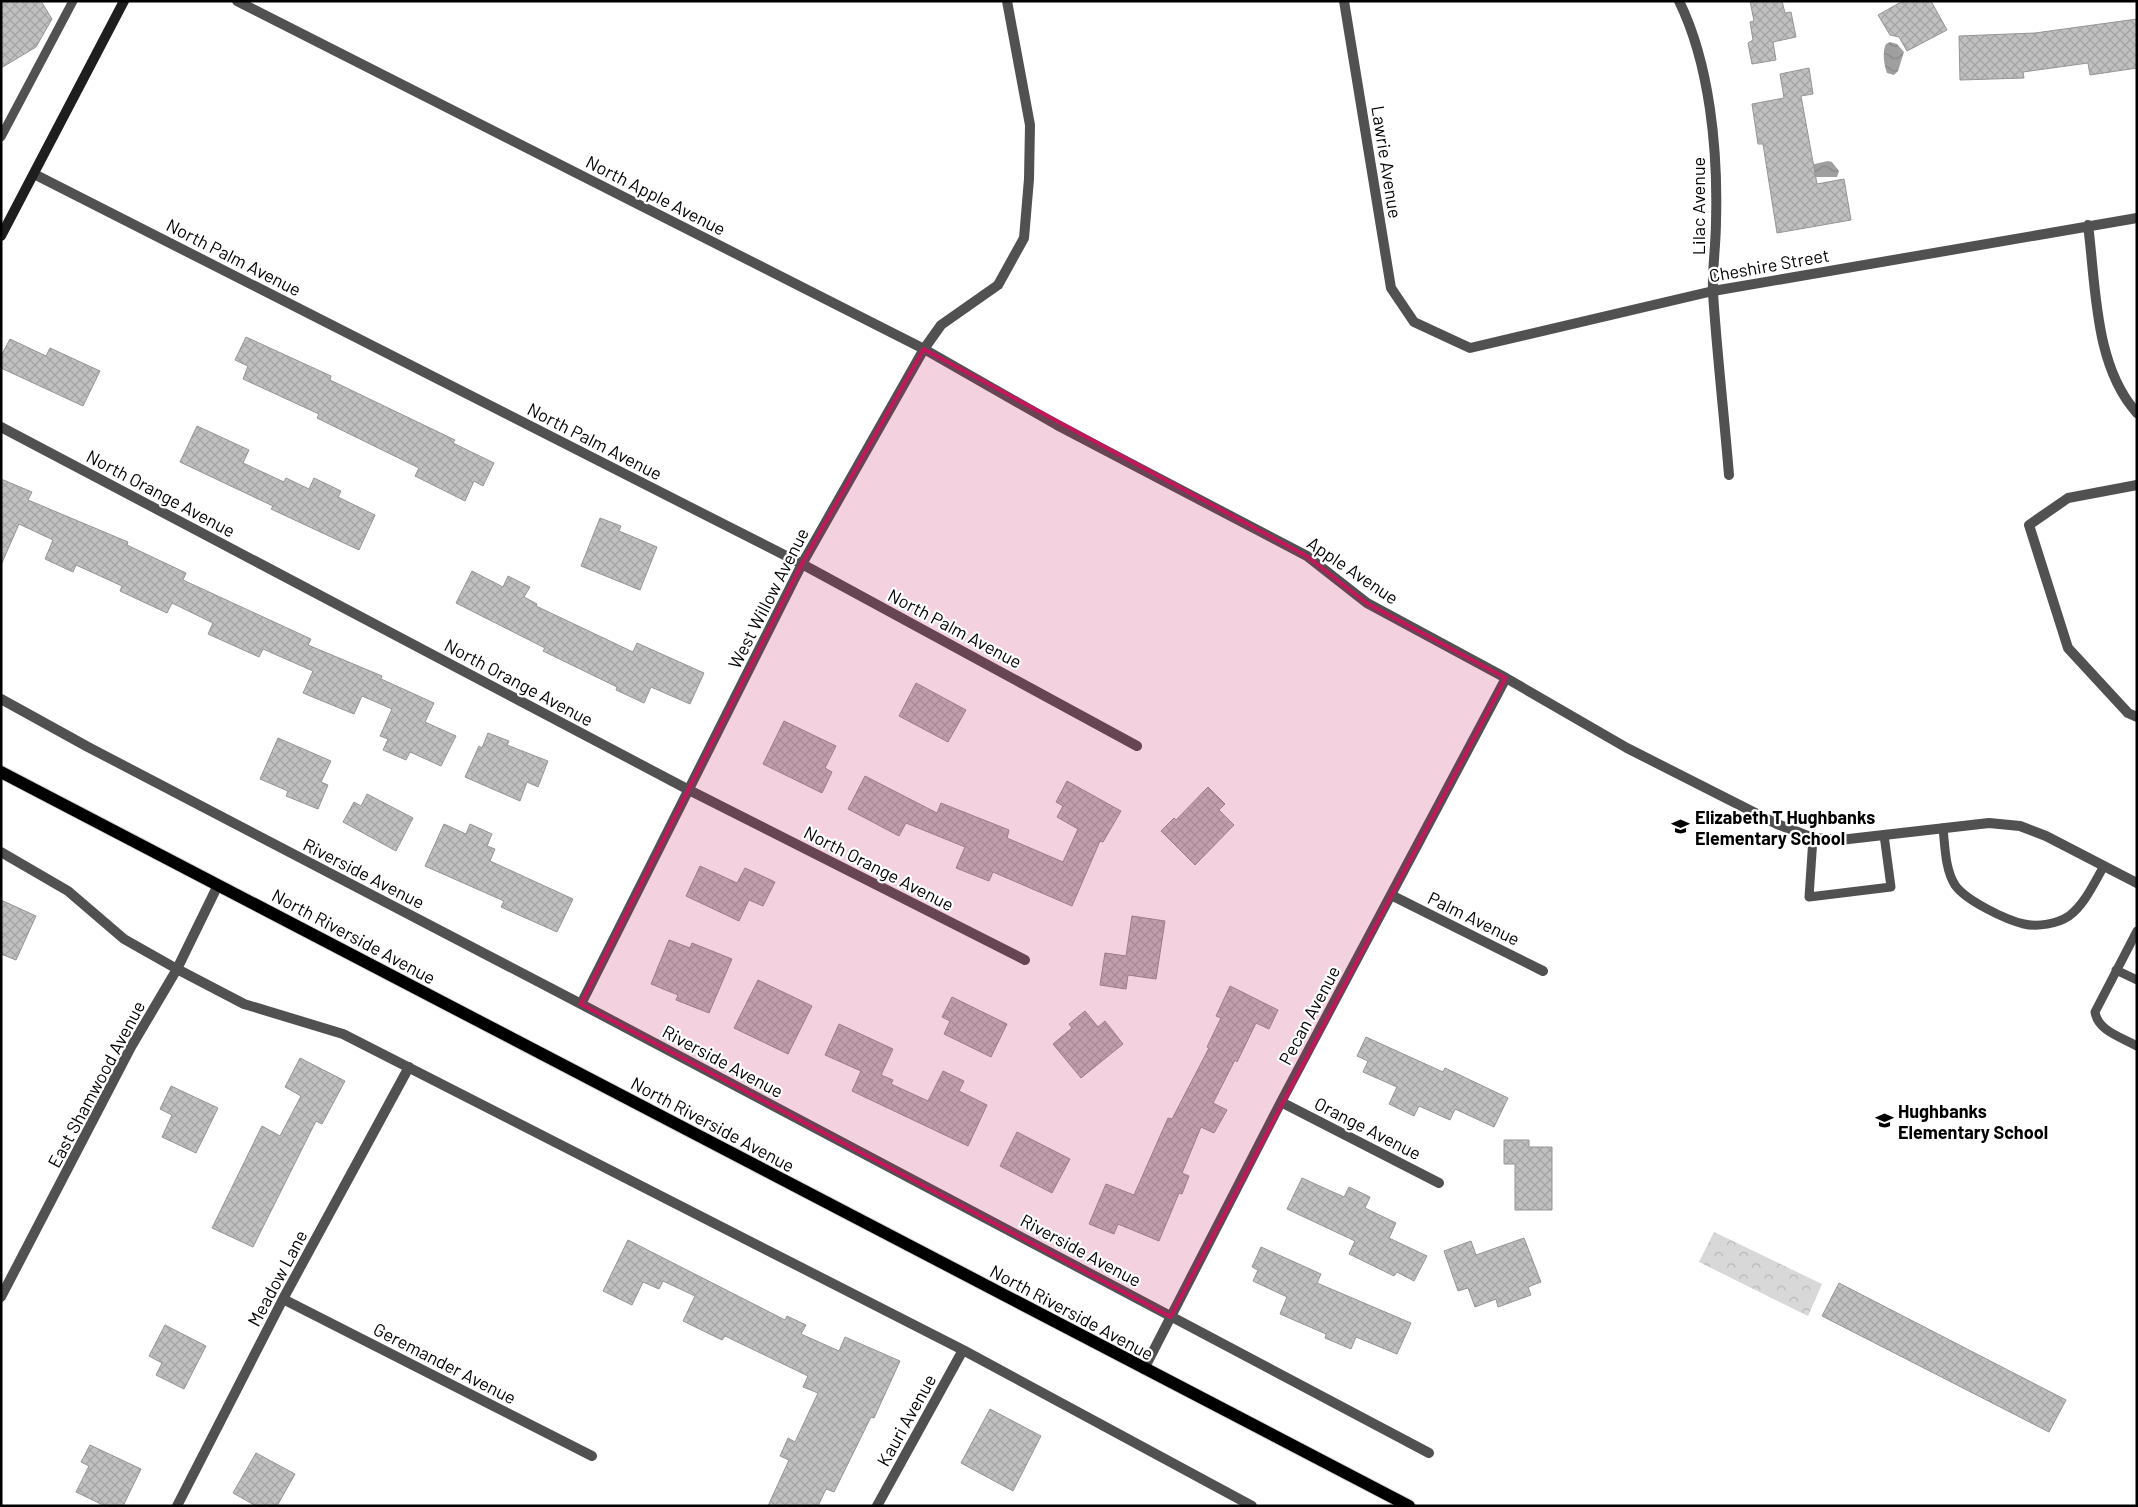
<svg xmlns="http://www.w3.org/2000/svg" width="2138" height="1507" font-family="Barlow,sans-serif">
  <defs>
    <pattern id="park-crowns" width="20" height="18" patternUnits="userSpaceOnUse" patternTransform="scale(1.25)"><rect width="20" height="18" fill="#d8d8d8"/><path d="M2 6a3 3 0 1 1 6 0M12 15a3 3 0 1 1 6 0" fill="none" stroke="#b8b8b8"/></pattern>
    <pattern id="water-waves" width="16" height="10" patternUnits="userSpaceOnUse" patternTransform="scale(1.25)"><rect width="16" height="10" fill="#9f9f9f"/><path d="M0 5q4-4 8 0t8 0" fill="none" stroke="#878787"/></pattern>
    <pattern id="building-cross-hatch" width="8" height="8" patternUnits="userSpaceOnUse" patternTransform="scale(1.25)"><rect width="8" height="8" fill="#c0c0c0"/><path d="M0 0l8 8M0 8l8-8" fill="none" stroke="#a3a3a3"/></pattern>
  </defs>
  <rect width="100%" height="100%" fill="#fff"/>
  <!-- park -->
  <path fill="url(#park-crowns)" d="M1714,1232l108,52 -14,32 -109,-54z"/>
  <!-- water -->
  <path fill="url(#water-waves)" d="M1890,42l7,2 7,8 -6,19 -4,4 -7,-2c-3,-8 -5,-22 -1,-29z
    M1828,161l4,1 7,9 -2,6h-24l-3,-12z"/>
  <!-- building -->
  <path fill="url(#building-cross-hatch)" stroke="#959595" d="M1,1h40l11,18 -16,28 -35,21z
    M1750,1h32l3,12 6,-1 5,25 -23,5 3,18 -24,4 -4,-21 5,-3 -3,-18 4,-1z
    M1903,1h28l16,29 -40,21 -8,-14 -9,-2 -12,-20z
    M2137,19v49l-47,7 -2,-12 -65,9 1,6 -64,2 -1,-44 76,-3z
    M1809,68l4,26 -12,2 16,88 27,-5 7,41 -74,13 -14,-89h-5l-6,-40 32,-6 -4,-24z
    M246,337l85,39 -1,4 125,60 -2,3 41,20 -11,23 -9,-5 -9,20 -50,-25 4,-8 -102,-50 2,-4 -76,-35 5,-13 -13,-6z
    M10,339l36,17 4,-8 50,23 -17,35 -82,-38v-12z
    M197,426l52,24 -6,13 41,19 2,-4 23,11 5,-11 27,13 -3,6 37,18 -16,35 -88,-41 2,-3 -93,-44z
    M1,479l31,13 -4,8 100,42 -1,3 59,28 -3,7 128,59 -3,6 74,31 -1,3 53,24 -9,19 31,14 -15,30 -31,-14 -4,8 -23,-10 5,-11 -8,-3 12,-27 -30,-13 -8,18 -51,-21 10,-22 -50,-22 -4,8 -51,-23 5,-11 -41,-20 -5,10 -47,-22 2,-5 -46,-21 -3,7 -28,-13 8,-19 -34,-16 -18,41z
    M600,518l21,8 -2,5 38,16 -17,43 -59,-24z
    M472,571l31,16 5,-11 22,11 -6,10 13,7 -1,2 97,46 4,-9 67,30 -14,31 -39,-17 -7,16 -28,-13 1,-3 -74,-36 2,-3 -89,-45z
    M916,683l50,27 -18,32 -49,-26z
    M784,721l52,25 -11,22 7,4 -10,21 -59,-29z
    M488,733l21,8 -2,4 41,16 -10,26 -11,-5 -7,19 -55,-24 14,-31 3,2z
    M278,738l53,23 -10,21 7,3 -10,24 -32,-13 2,-5 -28,-12z
    M865,776l72,37 4,-10 68,27 -2,8 56,24 15,-33 -21,-12 6,-11 -7,-4 11,-21 54,30 -18,31 -3,-1 -28,65 -79,-34 -4,9 -33,-13 9,-21 -59,-24 -7,13 -51,-27z
    M1208,787l17,17 -6,6 15,15 -39,40 -34,-34 13,-13 2,2z
    M367,794l46,24 -17,33 -53,-29 11,-20 7,4z
    M444,824l22,10 4,-10 22,10 -5,12 8,3 -5,12 83,38 -16,33 -56,-25 3,-6 -79,-35z
    M700,866l37,17 8,-15 30,14 -12,24 -14,-6 -10,21 -53,-25z
    M1,900l35,16 -20,44 -15,-6z
    M1132,916l33,5 -9,58 -28,-4 -2,14 -26,-4 5,-32 21,3z
    M669,940l21,8 2,-5 40,16 -23,54 -33,-13 2,-5 -27,-11z
    M758,980l54,26 -24,48 -54,-26z
    M1230,986l48,24 -9,19 -13,-6 -19,39 -2,-2 -22,43 14,7 -13,23 -13,-6 -19,46 7,3 -7,18 -3,-1 -20,48 -41,-17 -4,10 -25,-10 17,-40 28,11 34,-77 4,1 37,-71 -2,-1 14,-29 -5,-2z
    M952,997l55,27 -16,33 -47,-23 6,-13 -8,-4z
    M1085,1011l13,16 7,-6 18,23 -42,34 -28,-34 19,-16 -3,-4z
    M839,1024l54,25 -12,26 12,5 -2,4 37,17 15,-30 21,10 -5,10 28,14 -19,41 -116,-55 9,-20 -36,-16z
    M1366,1037l77,35 2,-4 63,30 -14,29 -39,-18 -5,11 -31,-14 -5,10 -25,-12 8,-17 -34,-15 5,-11 -11,-5z
    M300,1058l45,23 -23,43 -6,-3 -63,126 -41,-19 50,-102 18,10 21,-40 -16,-9z
    M171,1086l47,22 -22,45 -34,-16 10,-22 -12,-6z
    M1017,1132l53,27 -18,34 -52,-27z
    M1504,1140h25v7h23v63h-37v-46h-11z
    M1302,1178l42,19 5,-10 21,10 -5,11 31,15 -7,15 38,18 -13,25 -17,-9 -3,4 -45,-22 6,-13 -68,-32z
    M1524,1238l17,44 -13,5 3,8 -33,12 -2,-8 -21,8 -7,-19 -10,3 -14,-40 27,-10 5,14z
    M628,1240l157,80 2,-4 19,9 -5,9 38,17 6,-14 55,24 -26,57 -3,-1 -37,75 -8,-3 -8,17h-50l21,-46 -9,-4 8,-18 7,4 23,-49 -15,-6 5,-11 -83,-40 -3,4 -39,-19 12,-25 -32,-15 -4,8 -16,-7 -11,23 -29,-14z
    M1261,1247l60,27 -4,9 94,40 -14,31 -41,-17 -5,12 -26,-11 1,-4 -46,-20 7,-17 -34,-16 5,-11 -6,-3z
    M1839,1283l227,117 -17,32 -227,-116z
    M165,1325l41,21 -22,43 -28,-14 6,-12 -13,-7z
    M990,1409l51,27 -28,55 -52,-28z
    M90,1445l51,24 -18,37h-18l-29,-14 13,-26 -8,-4z
    M256,1453l39,21 -18,32h-21l-23,-13z"/>
  <g fill="none" stroke-linecap="round" stroke-linejoin="round">
    <defs>
      <path id="primary" d="M1,772l1408,734"/>
    </defs>
    <!-- primary casing -->
    <use href="#primary" stroke="#dbdbdb" stroke-width="14"/>
    <!-- lane -->
    <path stroke="#515151" stroke-width="9" d="M1,137l72,-136
      M1943,828c2,18 2,41 12,57 10,15 51,35 69,39 14,3 33,0 45,-8 16,-12 25,-33 35,-50
      M1813,838l-4,59 82,-10 -7,-52
      M2137,931l-42,81c3,19 26,25 42,34
      M2116,970l21,10"/>
    <!-- street -->
    <path stroke="#515151" stroke-width="10" d="M237,1l687,348 133,76 250,131 60,47 139,75 121,70 150,76 36,14 27,2 149,-17 31,3 26,10 91,47
      M1344,1l47,287 23,34 56,26 243,-57 424,-73
      M1679,1c31,63 39,150 37,220 0,24 -4,48 -3,72 4,61 11,121 16,182
      M34,174l768,390 335,182
      M2088,225c8,60 6,141 49,188
      M1,427l688,363 336,170
      M2137,485l-69,13 -39,27 39,123 60,65 9,4
      M1,699l87,48 493,257 848,449
      M1,852l67,39 56,48 53,30 67,35 99,30 620,316 289,156
      M1391,895l152,76
      M581,1004l221,-440 122,-215 17,-24 57,-40 26,-47 5,-59 1,-54 -23,-124
      M1281,1102l158,81
      M1,1297l130,-250 46,-78 41,-84
      M283,1299l309,157
      M1144,1369l137,-267 225,-424
      M177,1506l106,-207 126,-232
      M877,1506l86,-156"/>
    <!-- secondary -->
    <path stroke="#1e1e1e" stroke-width="10" d="M1,236l123,-235"/>
    <!-- primary -->
    <use href="#primary" stroke="#000" stroke-width="12"/>
  </g>
  <!-- marked area -->
  <path fill="#c2185b" fill-opacity="0.2" stroke="#c2185b" stroke-width="4" stroke-linejoin="round" d="M924,349l383,207 60,47 139,75 -335,639 -590,-313 221,-440z"/>
  <!-- icons -->
  <defs>
    <symbol id="school-bare" viewBox="-9 -9 18 18"><path d="M0-5L7-2L0 1L-7-2ZM-4 1L0 2.5L4 1V4Q0 6-4 4Z" fill="#000" stroke="#fff" stroke-width="2.5" paint-order="stroke"/></symbol>
  </defs>
  <g fill-rule="evenodd">
    <use href="#school-bare" x="1668" y="814" width="25" height="25"/>
    <use href="#school-bare" x="1872" y="1108" width="25" height="25"/>
  </g>
  <g text-anchor="middle" dominant-baseline="central" stroke-width="4.5" stroke-linejoin="round" paint-order="stroke">
    <!-- street labels -->
    <g font-size="18" fill="#000" stroke="#fff">
      <text transform="translate(1387 162) rotate(81)">Lawrie Avenue</text>
      <text transform="translate(656 195) rotate(27)">North Apple Avenue</text>
      <text transform="translate(1698 206) rotate(-90)">Lilac Avenue</text>
      <text transform="translate(234 257) rotate(27)">North Palm Avenue</text>
      <text transform="translate(1769 265) rotate(-10)">Cheshire Street</text>
      <text transform="translate(595 441) rotate(27)">North Palm Avenue</text>
      <text transform="translate(161 493) rotate(28)">North Orange Avenue</text>
      <text transform="translate(1353 570) rotate(34)">Apple Avenue</text>
      <text transform="translate(768 598) rotate(-63)">West Willow Avenue</text>
      <text transform="translate(955 628) rotate(28)">North Palm Avenue</text>
      <text transform="translate(519 682) rotate(28)">North Orange Avenue</text>
      <text transform="translate(879 868) rotate(27)">North Orange Avenue</text>
      <text transform="translate(364 873) rotate(27)">Riverside Avenue</text>
      <text transform="translate(1474 918) rotate(26)">Palm Avenue</text>
      <text transform="translate(354 936) rotate(28)">North Riverside Avenue</text>
      <text transform="translate(1309 1015) rotate(-62)">Pecan Avenue</text>
      <text transform="translate(723 1061) rotate(28)">Riverside Avenue</text>
      <text transform="translate(96 1084) rotate(-62)">East Shamwood Avenue</text>
      <text transform="translate(713 1124) rotate(28)">North Riverside Avenue</text>
      <text transform="translate(1368 1128) rotate(27)">Orange Avenue</text>
      <text transform="translate(1081 1250) rotate(28)">Riverside Avenue</text>
      <text transform="translate(277 1278) rotate(-62)">Meadow Lane</text>
      <text transform="translate(1072 1312) rotate(28)">North Riverside Avenue</text>
      <text transform="translate(445 1363) rotate(27)">Geremander Avenue</text>
      <text transform="translate(906 1420) rotate(-61)">Kauri Avenue</text>
    </g>
    <!-- poi labels -->
    <g font-size="18" font-weight="bold" fill="#000" stroke="#fff" text-anchor="start">
      <text x="1695" y="817">Elizabeth T Hughbanks<tspan x="1695" dy="21">Elementary School</tspan></text>
      <text x="1898" y="1111">Hughbanks<tspan x="1898" dy="21">Elementary School</tspan></text>
    </g>
  </g>
  <!-- border -->
  <rect width="2138" height="1507" fill="none" stroke="#000000" stroke-width="5"/>
</svg>
